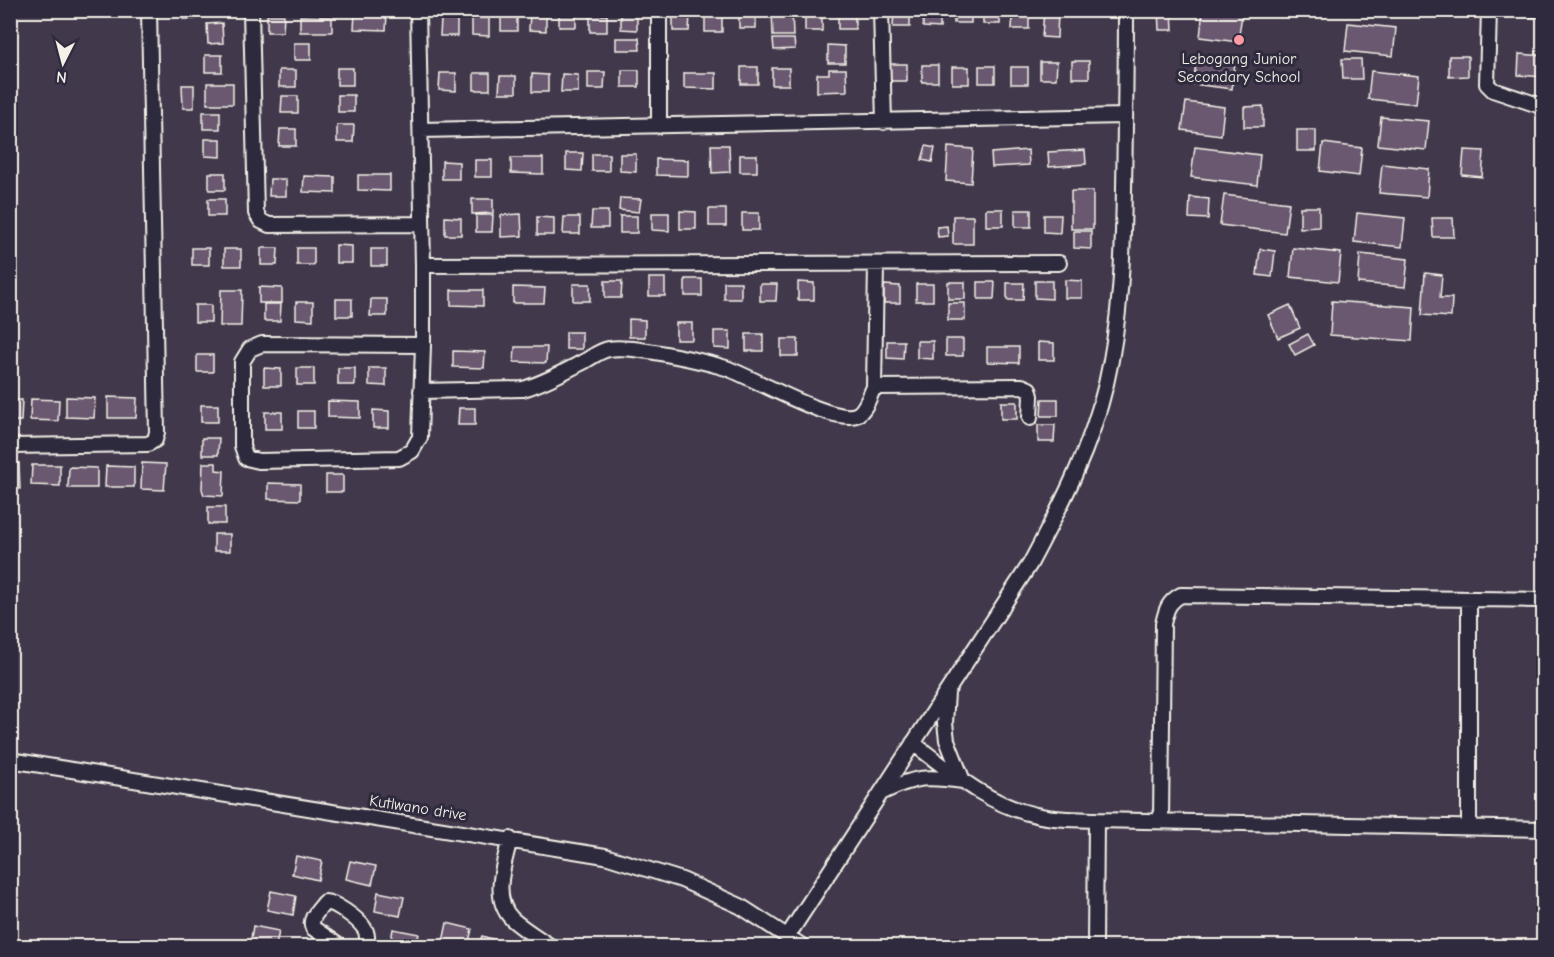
<svg xmlns="http://www.w3.org/2000/svg" width="1554" height="957" font-family="'Comic Neue',sans-serif">
  <rect width="100%" height="100%" fill="#41384c"/>
  <filter id="ink" filterUnits="userSpaceOnUse"><feTurbulence type="fractalNoise" baseFrequency=".0167" numOctaves="2"/><feDisplacementMap in="SourceGraphic" scale="12" xChannelSelector="R" yChannelSelector="G"/><feConvolveMatrix kernelMatrix="1 2 1 2 8 2 1 2 1" color-interpolation-filters="sRGB"/></filter>
  <g filter="url(#ink)">
    <!-- building -->
    <path fill="#6a5870" stroke="#f4f1e8" stroke-width="1.5" d="M184,10h11v9h-12z
      M559,10h17v17h-17z
      M772,10h20l1,26h-20z
      M894,10h16v17h-17z
      M923,10h17v18l-17,-1z
      M954,10h17v13h-17z
      M983,10h17v14h-17z
      M1044,10h14l-1,28 -15,-1z
      M1158,10h14l1,20h-14z
      M1203,10l39,4 -4,28 -38,-5z
      M1527,10h17v8l-17,-1z
      M739,11h17v17h-17z
      M1013,11l16,1v17h-17z
      M621,12h16v18l-16,-1z
      M838,12h17v17h-17z
      M355,13l32,1 -1,16 -32,-1z
      M501,13l16,1v17h-16z
      M530,13h16v18l-17,-1z
      M673,14h17l-1,17h-16z
      M805,14h17v17h-17z
      M267,15h17l-1,17h-16z
      M590,15h17v17h-17z
      M705,15h17v17h-17z
      M300,16l32,1v15h-32z
      M472,18h17v18l-17,-1z
      M441,19h16v17h-17z
      M222,23l1,20 -15,1 -1,-20z
      M1348,23l48,5 -3,28 -48,-5z
      M616,38h23l1,12h-24z
      M773,39h21l1,10 -21,1z
      M294,43h17v17h-17z
      M828,45l17,1v17h-17z
      M1519,54l25,2v21l-26,-2z
      M205,55h17v17h-17z
      M1197,56l38,5 -3,28 -39,-5z
      M1449,56h19v20l-19,1z
      M1342,59h19l1,20h-19z
      M1072,61h17v17h-17z
      M1040,62h17l-1,17h-16z
      M890,64h17v17h-17z
      M922,65h16v17h-16z
      M979,66h16v17h-16z
      M741,67h17v17h-17z
      M952,67h17v17h-17z
      M1011,67h17v17h-17z
      M337,68h16v17h-16z
      M772,68h17v17h-17z
      M829,69h17l1,22 -30,1v-18h12z
      M279,70h17v17h-17z
      M622,70h17v17h-17z
      M1371,71l48,5 -3,28 -48,-5z
      M588,72h17l-1,17h-16z
      M440,73h16v18l-17,-1z
      M474,73h16v17h-16z
      M684,73h32v16l-32,-1z
      M532,74l16,1v17h-16z
      M562,74l16,1v17h-17z
      M500,76h16v17h-17z
      M207,83h26v21h-26z
      M182,85h12v23h-11z
      M338,95h16v17h-16z
      M282,96h16v17h-17z
      M1186,102l38,5 -3,28 -39,-5z
      M1263,106v21h-19v-20z
      M203,112h17v17h-17z
      M1381,117l48,4 -3,29 -48,-5z
      M337,125h17l-1,17h-16z
      M280,129h16v17h-17z
      M1297,130h19v21h-19z
      M205,139h16v18l-16,-1z
      M1323,143l39,5 -3,28 -39,-5z
      M711,145h18l1,27 -18,1z
      M926,146l9,2 -3,14 -10,-2z
      M948,147l25,2 -2,34 -25,-2z
      M1195,147l65,8 -3,30 -66,-8z
      M1028,150l1,15 -37,2 -1,-14z
      M1085,150l1,14 -37,3 -1,-15z
      M1464,150l20,1 -2,26 -20,-2z
      M566,153h17l-1,18 -16,-1z
      M592,154h17v17h-17z
      M620,154h16v18l-16,-1z
      M740,155h17v17h-17z
      M511,158h32v16l-32,-1z
      M656,159l32,1v16l-32,-1z
      M475,160h17v17h-17z
      M442,161l17,1v17h-17z
      M1382,164l47,5 -2,28 -48,-4z
      M209,173h16v17h-16z
      M358,175h32v16l-32,-1z
      M304,176l31,1v16l-32,-1z
      M270,179h16v17h-17z
      M1071,191h22v38h-22z
      M1224,195l65,8 -4,30 -65,-8z
      M1190,197l19,2 -1,20 -19,-1z
      M620,198l21,1 -2,13 -20,-2z
      M208,199h17v17h-17z
      M472,199h21v14l-21,1z
      M1300,207h19v20l-19,1z
      M709,209h17v17h-17z
      M986,209h17v17h-17z
      M1015,210h16v17h-16z
      M592,211h16v17h-17z
      M680,211l16,1v17h-16z
      M652,213h17v18l-17,-1z
      M742,213h17v17h-17z
      M1357,213l48,5 -3,29 -48,-5z
      M521,214l1,22 -21,1v-22z
      M476,215h17l-1,17h-16z
      M1044,215h17l-1,18 -16,-1z
      M620,216h17v17h-17z
      M953,216h20v28h-20z
      M445,217l16,1v17h-16z
      M537,217l17,1v17h-17z
      M564,217h16v17h-17z
      M1432,218h21l1,19h-21z
      M947,226l1,10 -10,1 -1,-10z
      M1074,231h17v18l-17,-1z
      M336,245l16,1v17h-16z
      M192,248h17v17h-17z
      M261,248h17l-1,17h-16z
      M297,248h17v17h-17z
      M1293,248l48,5 -3,29 -48,-5z
      M224,249h17v17h-17z
      M371,249h16v17h-16z
      M1260,249l15,2 -3,26 -15,-2z
      M1360,254l48,5 -3,28 -47,-4z
      M1425,273l17,2 -2,23h12l-1,19 -29,-2z
      M649,278h16v18h-16z
      M685,279h17v17h-17z
      M1065,280l17,1v17h-17z
      M605,281h17l-1,17h-16z
      M1035,281h17v18l-17,-1z
      M724,282h17v17h-17z
      M798,282l16,1v17h-16z
      M948,282h17v17h-17z
      M978,282h17l-1,17h-16z
      M1007,283h17l-1,17h-16z
      M573,284h17v17h-17z
      M760,284h17l-1,17h-16z
      M916,284h17v17h-17z
      M884,285l16,1v17h-16z
      M259,287l23,1v15h-23z
      M513,287l32,1 -1,15h-31z
      M221,290h21l-1,36h-21z
      M451,290h32v16l-32,-1z
      M336,299h16v17h-16z
      M371,299h16v17h-17z
      M1332,301l82,6 -2,34 -82,-6z
      M296,302h17v18l-17,-1z
      M948,303h17v17h-17z
      M264,304h17l-1,17h-16z
      M195,305h16v17h-16z
      M1290,305l10,23 -22,10 -10,-23z
      M629,319l16,1v17h-16z
      M676,323h16v17h-16z
      M714,331h16v18l-16,-1z
      M566,332h16v17h-16z
      M746,334h17v17h-17z
      M1308,334l6,11 -19,10 -6,-11z
      M781,339h17v17h-17z
      M946,339h17v17h-17z
      M887,341h17l-1,18 -16,-1z
      M917,341h16v18l-16,-1z
      M1038,342l16,1v17h-16z
      M515,347h32l-1,16 -32,-1z
      M987,347h32v16l-32,-1z
      M453,351l32,1 -1,16 -31,-1z
      M197,355h16v17h-16z
      M264,368l17,1v17h-17z
      M297,368h17v17h-17z
      M338,368h17v17h-17z
      M369,368h17v18l-17,-1z
      M66,397l29,1 -1,20 -28,-1z
      M108,397l29,1 -1,20h-28z
      M31,399l28,1 -1,21 -28,-1z
      M1042,399h16v17h-17z
      M10,400h12l-1,21h-11z
      M328,401l32,1v16l-32,-1z
      M1001,402h16v17h-16z
      M201,405h17v17h-17z
      M459,408h16v17h-17z
      M373,410l16,1v17h-16z
      M298,411h16v17h-16z
      M265,412h17v17h-17z
      M1038,425h17l-1,17h-16z
      M202,438h17l-1,17h-16z
      M10,463h9l1,26h-10z
      M142,463l24,1 -2,26 -23,-1z
      M203,463h13v7l8,1 -1,25 -19,-1 -2,-6z
      M32,465h28v21l-29,-1z
      M106,466l28,1v20h-29z
      M69,467l28,1v20h-29z
      M326,475h17v17h-17z
      M268,483l32,1v16l-32,-1z
      M208,507h17v17h-17z
      M214,534h16v17h-16z
      M296,856l26,5 -4,19 -26,-6z
      M350,861l26,5 -4,19 -26,-6z
      M271,891l25,5 -3,19 -26,-5z
      M378,892l26,5 -4,19 -25,-5z
      M447,923l25,6 -4,17 -25,-4z
      M253,926l26,5 -3,15 -26,-1z
      M393,929l26,5 -3,12h-26z
      M482,936l24,7 -1,3h-27z"/>
    <g fill="none" stroke-linecap="round" stroke-linejoin="round">
      <defs>
        <path id="minor" d="M251,10l5,203 5,8 8,4 153,-1
          M418,10l5,255v80l-3,92 -8,14 -13,7 -140,3 -13,-3 -4,-12v-84l8,-13 12,-5 161,1
          M659,10v116
          M881,10l3,112
          M1489,10l-2,74 6,6 51,17
          M421,130l704,-14
          M423,265l636,-2
          M876,265l-2,122 148,-1 7,3 2,7 -1,22
          M421,391l102,-2c22,-6 42,-18 62,-28 7,-4 16,-11 24,-12 23,-4 94,12 117,19 25,8 111,59 132,46 8,-5 12,-19 16,-27
          M10,446l138,-2 7,-4 2,-8 -8,-422
          M913,743c38,29 75,62 123,72 19,5 40,4 60,5l448,9
          M10,760l595,96 77,24 58,26 62,40
          M883,792c33,-16 44,-16 80,-11l-16,-41 -2,-17 2,-30
          M1161,821l2,-197c3,-14 5,-22 18,-29l363,5
          M1469,827v-228
          M510,839c-6,25 -19,59 2,80 11,10 26,19 38,27
          M787,937l243,-373c31,-58 61,-116 76,-180 15,-64 17,-130 18,-195 1,-60 2,-119 2,-179
          M339,946l-26,-18c-5,-9 6,-18 12,-26 10,0 33,17 39,26 4,5 3,12 3,18
          M1095,946l1,-126"/>
      </defs>
      <!-- minor casing -->
      <use href="#minor" stroke="#f4f1e8" stroke-width="18"/>
      <!-- minor -->
      <use href="#minor" stroke="#2f2a3d" stroke-width="14"/>
    </g>
  </g>
  <!-- markers -->
  <circle fill="#ff9aa2" stroke="#2f2a3d" stroke-width="2" cx="1239" cy="40" r="6"/>
  <g text-anchor="middle" dominant-baseline="central" stroke-width="6" stroke-linejoin="round" paint-order="stroke">
    <!-- poi labels -->
    <g font-size="16" fill="#f4f1e8" stroke="#2f2a3d">
      <text x="1239" y="59">Lebogang Junior<tspan x="1239" dy="18">Secondary School</tspan></text>
    </g>
    <!-- street labels -->
    <g font-size="16" fill="#f4f1e8" stroke="#2f2a3d">
      <text transform="translate(418 808) rotate(9)">Kutlwano drive</text>
    </g>
  </g>
  <!-- margin -->
  <rect width="1554" height="957" fill="none" stroke="#2f2a3d" stroke-width="36"/>
  <rect x="18" y="18" width="1518" height="921" fill="none" stroke="#f4f1e8" stroke-width="2" filter="url(#ink)"/>
  <!-- north arrow -->
  <g transform="translate(63 63) rotate(186)" stroke="#2f2a3d" stroke-width="4.5" paint-order="stroke">
  <path d="M0-4.5L10 22L0 15L-10 22Z" fill="#f4f1e8"/>
  <text y="-9" font-size="16" font-weight="bold" text-anchor="middle" fill="#f4f1e8">N</text>
  </g>
</svg>
